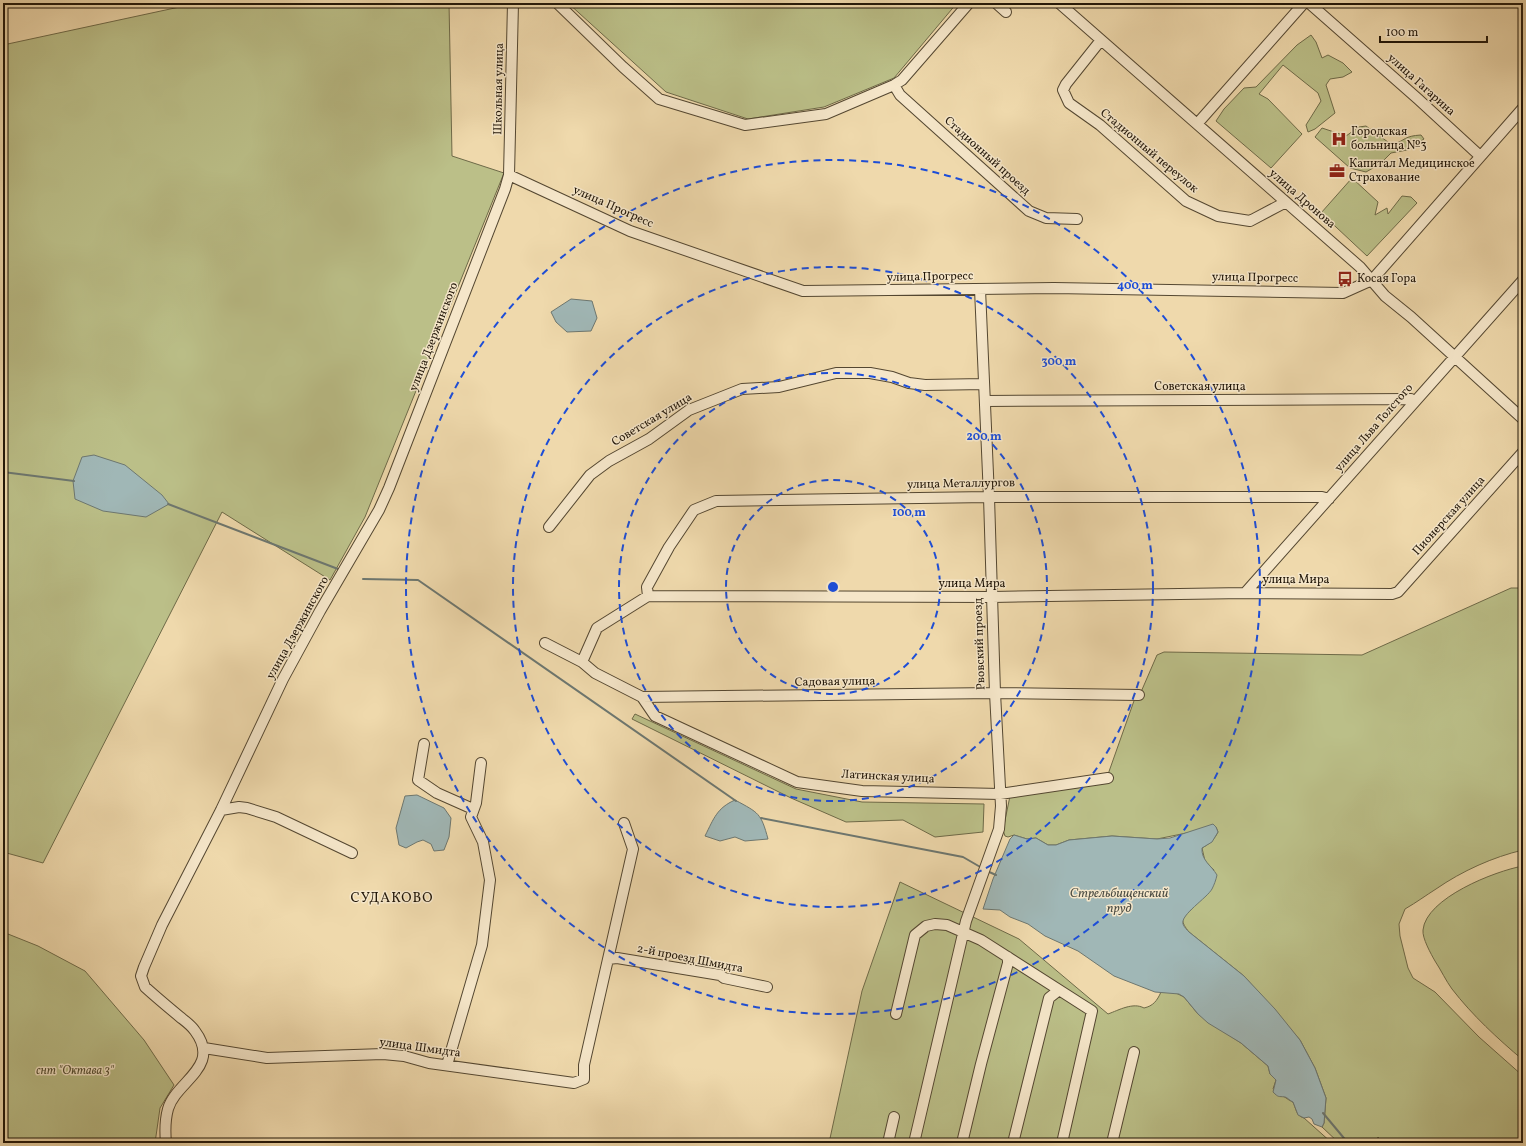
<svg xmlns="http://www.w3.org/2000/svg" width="1526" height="1146" font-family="Vollkorn,serif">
  <rect width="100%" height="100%" fill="#efd9ac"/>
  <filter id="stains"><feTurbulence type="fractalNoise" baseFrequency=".005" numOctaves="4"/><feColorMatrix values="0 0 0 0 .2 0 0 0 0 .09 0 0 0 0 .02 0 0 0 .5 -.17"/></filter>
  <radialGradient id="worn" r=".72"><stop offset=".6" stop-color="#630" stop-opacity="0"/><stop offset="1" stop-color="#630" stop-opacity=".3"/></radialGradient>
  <!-- green -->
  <path fill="#bbbf88" stroke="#6e6a48" d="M198,3h251l3,153 52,17 -139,344 -35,63 -108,-68 -179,351 -40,-11v-807z
    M568,3h389l-63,75 -70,29 -76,12 -82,-27z
    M1311,35l5,7 6,16 6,-3 15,8 9,9 -9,5 -13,2 -4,6 9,28 -20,16 -7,3 -2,-7 15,-24 -3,-8 -35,-28 -24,29 9,5 34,35 -31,34 -55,-47 8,-12 20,-21 12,-1 41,-42z
    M1366,126l26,19c14,-5 12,-9 29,-10l3,4 -17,11 -16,3 -11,11 -14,8 -16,-4 -35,-31 7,-9 24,8 13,-9z
    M1352,178l26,24 -3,13 12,-7 1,6 14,-18 9,1 6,6 -50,53 -46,-43z
    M1511,588h12v262c-30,7 -61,21 -87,39 -11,7 -19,13 -31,20l-6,15 1,12 8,32 5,10 22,14 44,45 44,39v67h-139l-6,-6 -4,6h-35l-17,-16 2,-4 2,-25 -11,-30 -15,-28 -56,-64 -55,-44c-8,-10 -9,-14 2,-22l23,-40 -9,-9 -3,-13c7,-4 12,-8 16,-16l-2,-5 -59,12 -45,-3 -43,4 -13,5h-8l-12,-7 -9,1 -13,-4 -6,2 -3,-1 -2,-6 7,-34 96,-16 29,-82 6,-6 16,-37 7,-3 198,3z
    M635,714l161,75 66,13 122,2 -1,28 -48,5 -32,-17 -57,2 -55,-24 -159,-79z
    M1523,866v194c-25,-21 -51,-45 -71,-71 -6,-8 -11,-19 -17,-28 -4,-7 -13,-23 -12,-31 3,-32 72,-59 100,-64z
    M900,882l119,57 89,75c11,-4 25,-12 36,-6 9,-2 13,-7 17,-16h13l10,5 14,17 43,29 27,23 2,8 6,6 -3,9 16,11 4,2c3,6 3,14 11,16l28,25h-503l33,-152z
    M3,932l35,14 47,25 59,69 30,45 -14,23 -5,35h-152z"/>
  <!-- water -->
  <path fill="#a0b7b6" stroke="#6d7770" d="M571,299l21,2 5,17 -6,13 -24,1 -11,-10 -5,-10z
    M94,455l31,10 37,30 7,9 -23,13 -43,-6 -28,-12 -2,-18 9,-24z
    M417,795l27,13 7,10 -2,19 -5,13 -10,1 -3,-7 -8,-4 -6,2 -11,6 -7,-3 -3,-17 9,-32z
    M735,800c24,13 26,13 33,39l-23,2 -10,-4 -15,4 -15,-5c9,-18 12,-28 30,-36z
    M1213,824l3,3 2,5 -6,10 -10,6c-1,12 9,17 15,27 -1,5 -3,10 -5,14 -5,9 -32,26 -29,35 1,3 4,6 6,8l55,44 31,33 25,31 15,28 11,30 -2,25 -2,4 -8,-3 -2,-5 -3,-2 -5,1 -6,-3 -5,-13c-3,-1 -6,-5 -8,-5 -7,-1 -6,1 -12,-5l3,-12 -6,-6 -2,-8 -27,-23 -33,-20 -10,-9 -14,-17 -5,-3 -24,-2 -41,-16 -36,-25 -33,-15 -17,-12 -18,-7 -10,-7 -17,-1 10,-30 17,-40 4,-4 13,4 9,-1 12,7h8l13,-5 43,-4 45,3 13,-1z"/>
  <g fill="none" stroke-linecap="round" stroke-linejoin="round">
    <!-- stream -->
    <path stroke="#6d7770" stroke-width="2" d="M3,472l71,9
      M168,504l170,65
      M363,579l55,1 318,221
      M761,818l202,39 19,11
      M987,871l9,4
      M1323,1113l25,30"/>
    <defs>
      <path id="minor" d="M557,3l66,64 36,32 86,26 81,-11 68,-29 8,-5 67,-77
        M996,3l10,9
        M1059,3l301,264 25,29 26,21 112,102
        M1309,3l109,96 62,57
        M1101,40l-35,44 -3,6 6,13 31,22 86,76 32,15 32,5 36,-19
        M894,85l6,10 129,116 17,7 31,1
        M1197,124l107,-121
        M509,175l121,56 173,60 251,-3 289,5 29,-13 151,-172
        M985,401l426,-2 3,3
        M549,527l41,-52 19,-14 40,-22 40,-29 53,-21 37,-2 57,-14h34l22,4 17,6 16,2 59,-1
        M1245,593l278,-313
        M648,596l-1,-9 22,-40 25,-37 22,-9 273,-4h333l7,2
        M545,643l37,19 13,11 47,24 353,-4 144,2
        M582,662l15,-34 51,-32 344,1 253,-4 147,1 6,-2 125,-140
        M642,697l13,19 142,66 65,9 138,3 108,-16
        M424,744l-6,36 19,13 36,16
        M221,810l18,-3 8,1 29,9 76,36
        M608,959l9,-1 103,17 4,3 43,9
        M896,1014l19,-79 11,-9 9,-2 12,1 34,15 111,71 -30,132
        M204,1048l63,10 116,-4 21,2 25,7 145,20 10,-4v-14l49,-216 -9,-26
        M447,1065l35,-120 8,-65 -7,-38 -12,-25 5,-14 5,-40
        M166,1143c-1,-11 -1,-23 2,-34 8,-28 54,-42 27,-78 -4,-6 -10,-10 -15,-14 -12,-10 -24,-20 -35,-30l-4,-11 3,-9 18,-42 59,-115 62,-131 37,-68 59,-101 10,-22 116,-299 4,-14 4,-172
        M888,1143l6,-26
        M914,1143l52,-222 33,-92 2,-23 -6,-113 -6,-196 -9,-208
        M962,1143l19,-79 27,-101v-6
        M1013,1143l36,-145 10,-8
        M1112,1143l22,-91"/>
    </defs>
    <!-- minor casing -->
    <use href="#minor" stroke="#544731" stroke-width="12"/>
    <!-- minor -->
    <use href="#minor" stroke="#f5e6c9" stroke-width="10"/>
  </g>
  <!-- distance rings -->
  <g fill="none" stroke="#1d4ed8" stroke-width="2" stroke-dasharray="7 5">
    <circle cx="833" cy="587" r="107"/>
    <circle cx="833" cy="587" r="214"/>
    <circle cx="833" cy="587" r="320"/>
    <circle cx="833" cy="587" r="427"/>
  </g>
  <!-- icons -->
  <defs>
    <symbol id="hospital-bare" viewBox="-9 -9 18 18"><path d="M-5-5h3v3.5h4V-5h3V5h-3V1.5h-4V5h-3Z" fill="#8f2418" stroke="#f5e6c9" stroke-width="2.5" paint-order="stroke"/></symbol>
    <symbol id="office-bare" viewBox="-9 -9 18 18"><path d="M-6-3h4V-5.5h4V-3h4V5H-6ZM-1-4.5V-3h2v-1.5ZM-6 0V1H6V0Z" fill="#8f2418" stroke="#f5e6c9" stroke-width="2.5" paint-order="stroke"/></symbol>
    <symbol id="bus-bare" viewBox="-9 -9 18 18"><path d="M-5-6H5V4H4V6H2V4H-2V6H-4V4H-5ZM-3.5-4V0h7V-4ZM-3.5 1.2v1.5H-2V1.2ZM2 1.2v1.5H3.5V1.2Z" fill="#8f2418" stroke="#f5e6c9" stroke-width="2.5" paint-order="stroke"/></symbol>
  </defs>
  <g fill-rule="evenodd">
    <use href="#hospital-bare" x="1328" y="128" width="22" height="22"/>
    <use href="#office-bare" x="1326" y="160" width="22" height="22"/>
    <use href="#bus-bare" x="1334" y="268" width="22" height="22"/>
  </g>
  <g text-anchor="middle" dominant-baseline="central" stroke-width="3" stroke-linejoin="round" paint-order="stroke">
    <!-- street labels -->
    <g font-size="12" fill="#211608" stroke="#f5e6c9">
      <text transform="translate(1421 85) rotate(42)">улица Гагарина</text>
      <text transform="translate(499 89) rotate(-89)">Школьная улица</text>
      <text transform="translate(1149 151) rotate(40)">Стадионный переулок</text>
      <text transform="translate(987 156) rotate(42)">Стадионный проезд</text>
      <text transform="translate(1302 199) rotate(41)">улица Дронова</text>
      <text transform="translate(613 207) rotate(24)">улица Прогресс</text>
      <text transform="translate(930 277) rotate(-1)">улица Прогресс</text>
      <text transform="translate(1255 278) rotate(1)">улица Прогресс</text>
      <text transform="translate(434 337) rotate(-69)">улица Дзержинского</text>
      <text x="1200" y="387">Советская улица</text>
      <text transform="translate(652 420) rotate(-31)">Советская улица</text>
      <text transform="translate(1374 428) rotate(-49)">улица Льва Толстого</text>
      <text transform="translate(961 484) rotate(-1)">улица Металлургов</text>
      <text transform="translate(1449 516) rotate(-48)">Пионерская улица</text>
      <text x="1296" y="580">улица Мира</text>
      <text x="972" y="584">улица Мира</text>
      <text transform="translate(298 628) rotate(-61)">улица Дзержинского</text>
      <text transform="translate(980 644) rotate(-92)">Рвовский проезд</text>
      <text transform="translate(835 682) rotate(-1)">Садовая улица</text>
      <text transform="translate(888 777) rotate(3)">Латинская улица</text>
      <text transform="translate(690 959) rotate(11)">2-й проезд Шмидта</text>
      <text transform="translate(420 1048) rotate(8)">улица Шмидта</text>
    </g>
    <!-- poi labels -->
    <g font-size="12" fill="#211608" stroke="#f5e6c9" text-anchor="start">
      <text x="1351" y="132">Городская<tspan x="1351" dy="14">больница №3</tspan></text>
      <text x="1349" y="164">Капитал Медицинское<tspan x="1349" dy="14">Страхование</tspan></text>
      <text x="1357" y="279">Косая Гора</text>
    </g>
    <!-- park labels -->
    <g font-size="12" font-style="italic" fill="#4f492e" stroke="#f5e6c9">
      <text x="75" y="1071">снт "Октава 3"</text>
    </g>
    <!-- water labels -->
    <g font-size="13" font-style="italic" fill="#4d4e45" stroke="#f5e6c9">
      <text x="1119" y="894">Стрельбищенский<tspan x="1119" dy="15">пруд</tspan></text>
    </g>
    <!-- quarter labels -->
    <g font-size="14" letter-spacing="1" fill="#211608" stroke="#f5e6c9">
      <text x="392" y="898">СУДАКОВО</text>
    </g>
  </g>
  <circle cx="833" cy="587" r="6" fill="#1d4ed8" stroke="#f5e6c9" stroke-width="2"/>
  <g font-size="12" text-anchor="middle" font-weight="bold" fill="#1d4ed8" stroke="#f5e6c9" stroke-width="3" stroke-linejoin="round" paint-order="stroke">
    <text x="1135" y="289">400 m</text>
    <text x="1059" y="365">300 m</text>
    <text x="984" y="440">200 m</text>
    <text x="909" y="516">100 m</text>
  </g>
  <!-- margin -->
  <rect width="1526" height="1146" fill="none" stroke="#efd9ac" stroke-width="16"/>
  <rect x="4" y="4" width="1518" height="1138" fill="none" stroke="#211608" stroke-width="2"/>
  <rect x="8" y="8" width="1510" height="1130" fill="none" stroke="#211608"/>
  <!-- scale -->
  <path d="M1380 36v6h107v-6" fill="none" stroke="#211608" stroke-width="2"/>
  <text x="1386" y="36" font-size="12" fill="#211608" stroke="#f5e6c9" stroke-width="3" paint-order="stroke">100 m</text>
  <rect width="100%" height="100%" filter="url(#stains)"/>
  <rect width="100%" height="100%" fill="url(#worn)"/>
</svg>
